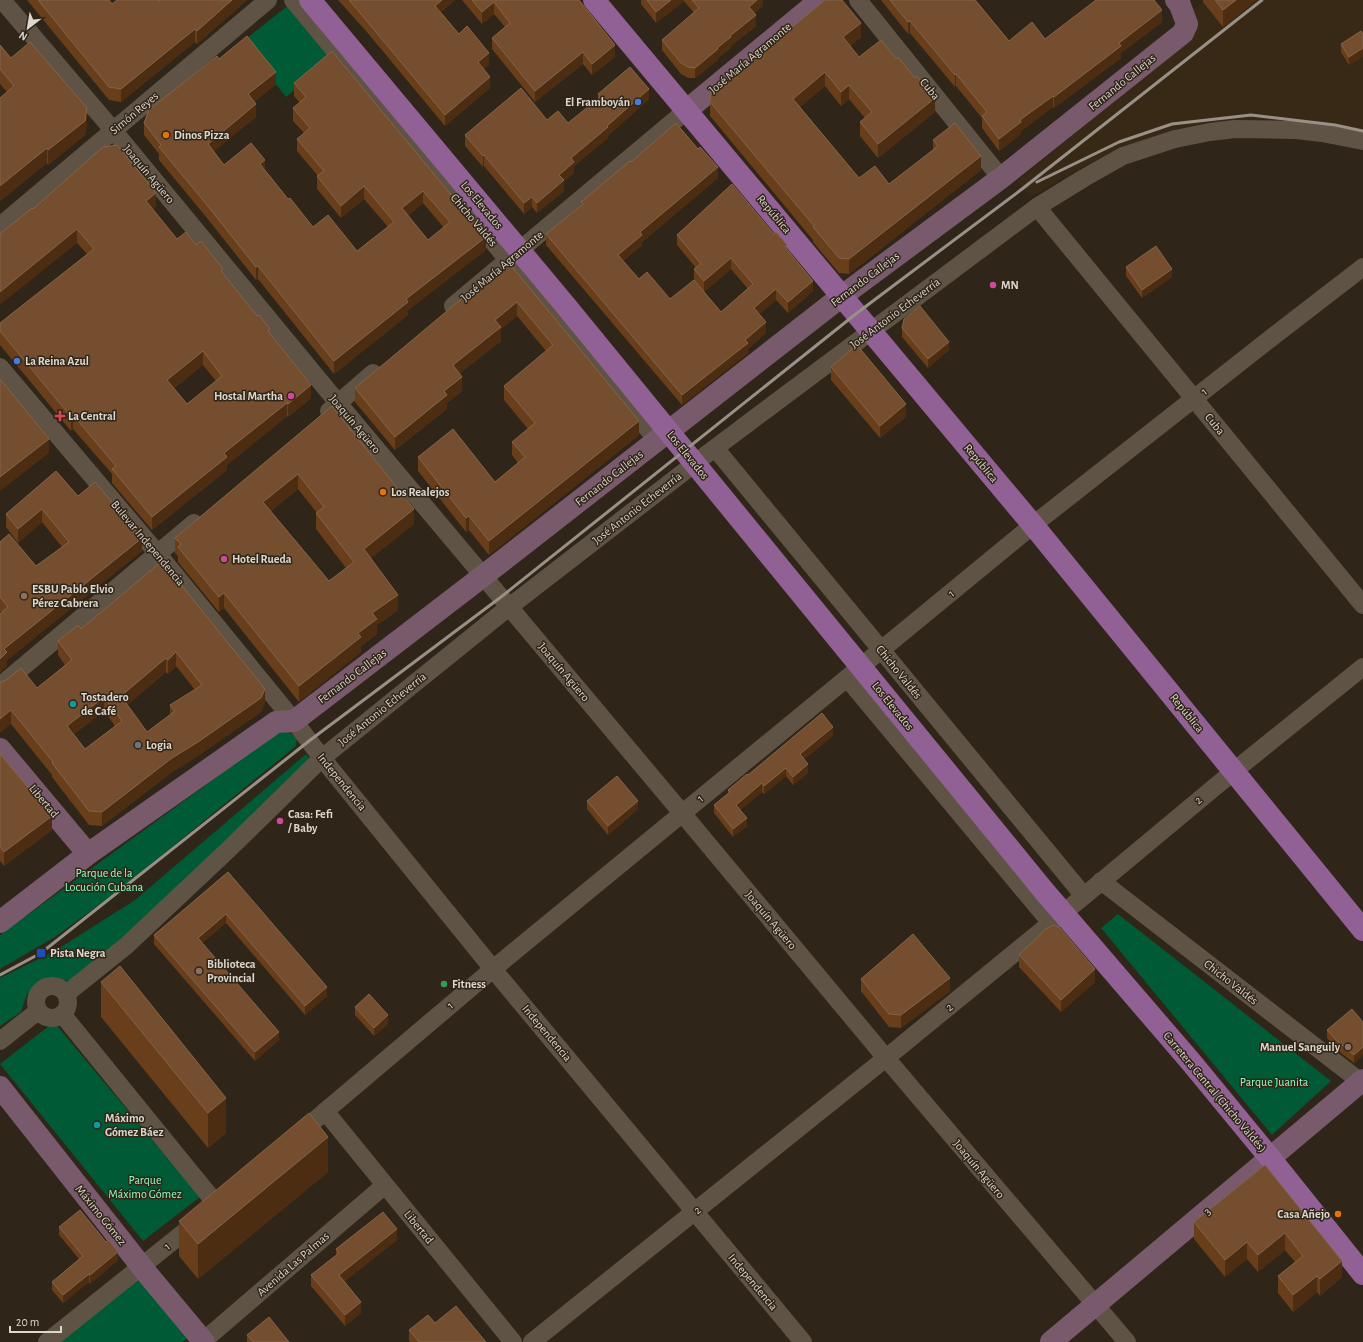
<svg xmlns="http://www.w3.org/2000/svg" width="1363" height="1342" font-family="'Alegreya Sans',sans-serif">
  <rect width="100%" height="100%" fill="#2f2518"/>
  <!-- built -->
  <path fill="#382917" d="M1204,0h159v141l-127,-17 -58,4 -95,39 -53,30 -13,-16 167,-137 6,-32z"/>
  <!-- green -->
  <path fill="#005a35" d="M290,4l44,53 -48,40 -44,-55z
    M286,730l11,8 -1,8 -178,145 -63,46 -55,32v-34l280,-204z
    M306,754l4,5 -175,172 -66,50 -23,-3 -19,16 -6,18 -21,14v-48l53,-26 82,-52z
    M1118,914l213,167 -59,54 -171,-207z
    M54,1022l146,175 -57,44 -143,-177z
    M139,1279l49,59 -6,4h-123z"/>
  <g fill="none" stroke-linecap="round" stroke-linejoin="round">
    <!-- street -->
    <path stroke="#5e5344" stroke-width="18" d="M2,0l111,130 225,273 344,410 204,245 241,284
      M293,0l364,440
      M858,0l143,178
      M1037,207l326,398
      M0,226l268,-226
      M453,306l234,-196
      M0,367l158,187 136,167 28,37 171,211 310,373
      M329,411l44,-38
      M715,448l369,448
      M847,678l204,245
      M0,686l194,-163
      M1101,881l260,201
      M36 1002a16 16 0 1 1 32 0a16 16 0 1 1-32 0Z
      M66,994l60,-48 102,-96 94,-92 187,-151 198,-153 330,-247 47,-29 39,-22 52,-17 35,-7 25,-3 61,1 26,3 41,8
      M62,1014l155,191
      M0,1041l38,-30
      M325,1111l188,231
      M296,1136l197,-167 540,-444 233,-183 97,-75
      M47,1342l151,-121
      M202,1342l183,-157
      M532,1342l354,-284 198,-162 150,-125 129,-104"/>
    <!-- secondary -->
    <path stroke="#785a6c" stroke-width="22" d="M687,110l133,-110
      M0,749l88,105
      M0,922l88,-68 188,-132 18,-1 189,-145 359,-280 159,-118 182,-145 4,-9 -7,-19 -4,-5
      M0,1087l149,189 55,66
      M1051,1342l312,-262"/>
    <!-- primary -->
    <path stroke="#916094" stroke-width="22" d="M310,0l256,306 478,585 147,171 79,96 93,116
      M594,0l439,525 330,405"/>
    <!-- rail -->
    <path stroke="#999187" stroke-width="3" d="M1037,182l82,-40 53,-18 79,-9 84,10 28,6
      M0,975l41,-22 268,-212 192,-144 356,-284 165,-124 240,-189"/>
  </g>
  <!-- wall -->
  <path fill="#693e1b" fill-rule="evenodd" d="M27,0h82l3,4 47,-3 1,-1h87l-50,44 -2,-2 -74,60 -12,-2z
    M338,0h117l-14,12 18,22 30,31 -5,4 6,19 -45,38 -79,-95z
    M462,0h117l36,57 -23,18 -9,-11 -48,38 -43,-53v-11l13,-11 -11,-13 -12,10z
    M641,0h122v6l-9,7 2,13 -25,20v2l-13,10v2l-23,18h-7l-7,-4 -19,-24v-10l32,-27 -10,-12 -28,22 -15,-19z
    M881,0h95l33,41 36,-2 117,-17 -41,31v5l-67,50 -1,-1 -32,24v3l-22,17 -17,-23v-10l-26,-32 -1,1 -45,-54 -2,1z
    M1203,0h53l-33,27 -20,-25z
    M1363,34v22l-14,9 -8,-13v-8z
    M780,37h81l-11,9 9,11 76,55 -57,46 -18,-22v-14l5,-4 -16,-19 -8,7 -16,-20 -25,21 59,71 30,6 44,-34v-10l48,30 -132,104 -10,-1 -26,-31v-2l-103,-124v-14z
    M0,45l11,13 76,65 -2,12 -37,30 -1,-2 -47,38v-103l7,-6 -7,-8z
    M332,51l154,199 -78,60v5l-74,59 -76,-95 -2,1 -49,-62 -48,-58v-6l-15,-19v-12l75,-64 57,25 -22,18 2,15 -42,34 10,14 41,5 23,29 25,28 44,24 31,-24 -24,-28 -23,19 -24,-29v-13h1l-21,-25v-12l7,-6 -11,-12v-13l7,-5 -6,-7v-13zM423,203l21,25 -16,12 -20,-24z
    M598,94l51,5 -41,37v2l-34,28v7l-10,8v10l-27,22 -5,-6 -8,7 -40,-48 -1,1 -18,-21v-11l82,-15 21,3 30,-24z
    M718,178l-76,64v3l-19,16 16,18 31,20 24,-19v-11l2,-1 -19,-23v-10l110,14 26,42 -25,22 -12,-13 -17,14 7,19 -18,16v4l-66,52 -136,-160v-11l35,-29v-3zM731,269l17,20 -27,23 -17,-20z
    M156,207l-3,2 24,30 19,6 27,29 47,59 41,65 -23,19 -1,-1 -60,49v5l-75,60 -40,-47v-9l-39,-45 -2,2 -71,-86v-22l87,-69 -10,-11 -44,-34zM203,365l13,16 -29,23 -13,-16z
    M509,263l130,172 -150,120 -20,-25 -3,2 -48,-61v-14l77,25 23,-19 -6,-8v-13l16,-13 -24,-29v-14l42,-35 -29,-35 -16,13v12l-41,32 2,18 -15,12v6l-52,41 -40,-48v-14l119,-95z
    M1126,267l46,10 -30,21 -16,-22z
    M902,328l47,22 -21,18 -26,-31z
    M831,367l75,50 -26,21 -49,-58z
    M332,406l82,118 -43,34 27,52 -21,15v9l-16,12v6l-62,50 -75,-94 -5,4 -41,-50v-6l-3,-3v-15zM298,489l19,24h-1v16l30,39 -17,13 -58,-70z
    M78,496l64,55 -135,109v6l-7,6v-58l1,-1 -1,-2v-69l36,24 26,-19 -20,-25 -24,21 -12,-16v-13z
    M162,561l103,142 -4,9 -63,44 -26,16 -70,54 -13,-1 -37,-48v-2l-41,-51 -11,-42 37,6 28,-23 -7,-10v-14l23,-12zM176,666l19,24 -25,15v10l-23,17 -20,-27 39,-33 2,2zM104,711l11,15 -30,23 -11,-15z
    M833,736l-29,23 4,14 -15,12 -7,-9 -22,18 -2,-2 -22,18 7,16 -14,11 -19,-24v-8l14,-12v-3l20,-15z
    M0,754l52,76 -48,36 -4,-5z
    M587,801l51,8 -30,26 -21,-26z
    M228,872l99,124 -22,19 -79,-92 -24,20 77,97 -24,21 -101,-117v-9z
    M1019,955l76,27 -34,30 -42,-45z
    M861,979l89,12 -49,37 -12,-1 -28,-36z
    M101,982l125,151 -18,15 -107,-131z
    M355,1007l33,17 -14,12 -19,-21z
    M1363,1022v33l-9,8 -17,-13 -10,-12v-8z
    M1265,1165l77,112 -22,19 -3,-4 -24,20 -15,-19v-17l17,-14 -10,-12 -27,22 -11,-13 -22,18 -31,-38v-17z
    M328,1172l-130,107 -19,-23v-35z
    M59,1227l47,15 12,18 -28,24 -1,-2 -26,21 -11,-13v-8l27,-23 -20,-24z
    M397,1240l-52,41 16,32 -16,13 -34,-40v-11l25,-20v-6z
    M435,1323l51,19h-76l-1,-1v-11z
    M247,1335l42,7h-42z"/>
  <!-- shaded-wall -->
  <path fill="#4c2d12" d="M232,0h15l-50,44v-13z
    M442,0h13l-20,17v-11z
    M671,0h13v1l-28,22v-11z
    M757,0h6v6l-14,11v-10z
    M1236,0h20l-33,27v-17z
    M494,2v12l-12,10v-12z
    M1162,10v12l-41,31v5l-67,50v-11l65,-54z
    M756,15v11l-25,20v2l-13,10v2l-23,18v-10l35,-32z
    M910,21v12l-2,1v-12z
    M861,23v14l-18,15v-15z
    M195,29v13l-74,60v-13z
    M615,45v12l-23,18v-11z
    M1363,48v8l-14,9v-8z
    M583,52v12l-48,38v-11z
    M489,53v12l-11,9v-12z
    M276,72v12l-28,23v-13z
    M825,72v14l-32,27v-14z
    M956,74v12l-1,1v-12z
    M490,77v11l-45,38v-11z
    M849,85v14l-8,7v-14z
    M649,89v10l-41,37v2l-34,28v7l-10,8v10l-27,22v-10l22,-28 12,-17z
    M1053,96v11l-32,24v3l-22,17v-12l21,-19z
    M935,98v14l-57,46v-14z
    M256,104v13l-48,39v-12z
    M87,108v15l-2,12 -37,30v-15z
    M47,148v15l-47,38v-15z
    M484,155v11l-1,1v-11z
    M981,156v14l-132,104v-15z
    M265,160v12l-5,-8z
    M718,167v11l-76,64v3l-24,20v-10l22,-23z
    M364,186v13l-23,19v-12z
    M423,191v12l-21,18v-13z
    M156,193v14l-10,8v-14z
    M532,197v10l-8,7v-11z
    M77,229v14l-77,62v-13z
    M486,237v13l-78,60v5l-74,59v-13l72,-62z
    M731,258v11l-27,23v-11z
    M258,266v13l-2,1v-13z
    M1172,269v8l-30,21v-8z
    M813,281v10l-25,22v-11z
    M776,289v11l-22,19v-11z
    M517,302v14l-16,13v12l-48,38v-14l42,-45z
    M766,322v11l-18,16v4l-66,52v-10z
    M949,342v8l-21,18v-9z
    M203,351v14l-36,28v-13z
    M462,377v14l-15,12v6l-52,41v-13l49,-46z
    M311,385v13l-23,19v-13z
    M287,403v13l-60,49v5l-75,60v-13l72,-64z
    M906,404v13l-26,21v-12z
    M73,415v14l-2,2v-14z
    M639,421v14l-150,120v-14z
    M49,439v14l-49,38v-14z
    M298,474v15l-35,28v-15z
    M42,509v13l-24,21v-14z
    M414,509v15l-50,40v-15z
    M469,516v14l-3,2v-14z
    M142,538v13l-135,109v6l-7,6v-13l4,-10z
    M224,593v15l-5,4v-15z
    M398,595v15l-21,15v9l-16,12v6l-62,50v-16l59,-53 14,-20z
    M176,652v14l-8,8v-14z
    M166,658v14l-45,38v-14z
    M265,689v14l-4,9 -63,44 -26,16 -70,54v-14l70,-54z
    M104,697v14l-37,29v-14z
    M11,710v14l-11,9v-14z
    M833,727v9l-33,27v-9z
    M808,764v9l-15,12v-8z
    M786,768v8l-22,18v-8z
    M762,783v9l-26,21v-8z
    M638,801v8l-30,26v-9z
    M52,816v14l-48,36v-14z
    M747,818v8l-14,11v-8z
    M226,914v9l-28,24v-9z
    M1095,969v13l-34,30v-12z
    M950,978v13l-49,37v-13z
    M327,987v9l-22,19v-9z
    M388,1015v9l-14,12v-8z
    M279,1032v8l-24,21v-9z
    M1363,1047v8l-9,8v-8z
    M226,1098v35l-18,15v-35z
    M328,1137v35l-130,107v-35z
    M397,1229v11l-58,46v-11z
    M1285,1233v17l-27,22v-17z
    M1247,1242v17l-22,18v-17z
    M118,1252v8l-28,24v-9z
    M1342,1261v16l-22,19v-17z
    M89,1274v8l-26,21v-8z
    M1317,1276v16l-24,20v-17z
    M361,1302v11l-16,13v-11z"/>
  <!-- building -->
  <path fill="#754e2f" stroke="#866448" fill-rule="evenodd" d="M38,0h71l3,4 5,-4h41l1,1 1,-1h72l-35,31 -2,-2 -74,60 -12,-2z
    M349,0h93l-7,6 24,28 8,-8 22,27 -11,9 12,15 -45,38 -79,-95z
    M472,0h107l36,45 -23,19 -9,-12 -48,39 -43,-53 18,-15 -16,-21 -12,10z
    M647,0h24l-15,12z
    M692,0h65l-8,7 7,8 -26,21 1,1 -14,11 1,1 -23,19 -7,-1 -7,-4 -19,-23 37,-32z
    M825,0h17l19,23 -18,14 16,20 22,-17 15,19 2,-2 17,21 2,-2 18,22 -57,46 -18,-22 12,-10 -23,-27 -8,7 -16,-20 -32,27 66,79 16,-12 14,18 49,-38 -5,-6 22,-17 26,33 -132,103 -10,-1 -26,-31 1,-1 -104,-124 1,-10 68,-56 1,1z
    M890,0h85l34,41 23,-19 13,17 51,-39h58l8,10 -43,33 2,3 -67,51 -1,-1 -33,24 1,2 -22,17 -17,-23 5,-4 -31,-38 -1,1 -45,-54 -2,1z
    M1215,0h21l-13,10z
    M1361,31l2,3v14l-14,9 -8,-13z
    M247,36l29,36 -28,22 8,10 -48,40 16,21 27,-22 14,17 -5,4 28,35 2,-1 23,29 15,-12 29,36 37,-29 -30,-36 -23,20 -24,-30 7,-5 -27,-32 13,-11 -17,-20 13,-11 -12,-14 38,-32 154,186 -80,62 2,3 -74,59 -76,-95 -2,1 -49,-62 -48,-58 2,-2 -17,-22 5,-13 68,-54 2,3zM423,191l27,31 -22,18 -26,-32z
    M30,42l57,66 -2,13 -37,29 -1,-2 -47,38v-88l14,-12 -14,-17v-24l11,13z
    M630,67l19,22 -42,37 1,1 -37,31 3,4 -15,13 5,5 -27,23 -5,-6 -8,6 -40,-48 -1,1 -18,-21 56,-47 26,32 11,-9 10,12 32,-26 -2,-3z
    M676,123l22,26 2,-2 18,20 -78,65 2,3 -24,20 21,24 8,-7 23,27 24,-19 27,32 32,-28 -22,-26 -27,23 -10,-12 7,-5 -24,-29 55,-51 42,50 2,-2 11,13 -2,2 28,34 -25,21 -12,-13 -22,19 12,14 -21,18 3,3 -66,52 -136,-161 37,-30 -2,-2 49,-41 1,1z
    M117,145l39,48 -10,8 31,38 9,-7 10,13 5,-4 22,28 -2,2 36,45 2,-1 11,14 -2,2 43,54 -23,19 -1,-1 -63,50 3,4 -75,60 -40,-48 4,-3 -43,-51 -2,2 -71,-86v-8l94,-74 -17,-20 -77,63v-58l32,-26 1,1 70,-62zM203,351l19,25 -35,28 -20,-24z
    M1156,246l16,23 -30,21 -16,-23z
    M509,263l130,158 -150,120 -20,-25 -3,2 -48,-61 35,-28 42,53 30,-25 -13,-15 23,-19 -31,-37 49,-41 -36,-43 -22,18 6,7 -48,38 9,12 -18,14 3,4 -52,42 -40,-49 117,-98 2,3z
    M920,306l29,36 -21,17 -26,-31 2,-9z
    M857,345l49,59 -26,22 -49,-59z
    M0,379l49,60 -49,38z
    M332,406l82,103 -50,40 34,46 -26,18 5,6 -19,14 3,4 -62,49 -75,-93 -5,4 -41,-50 3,-3 -6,-6zM298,474l26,33 -8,6 38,49 -25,19 -66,-79z
    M56,471l22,25 17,-14 47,56 -138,111 3,3 -7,7v-45l8,-7 -8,-10v-55l9,-8 27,32 33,-24 -27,-33 -24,20 -12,-15z
    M162,561l103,128 -4,9 -63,44 -26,16 -70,54 -13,-1 -37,-48 1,-1 -42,-52 -11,9v-37h1l5,-2 15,-12 16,20 35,-28 -14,-19 20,-16 3,4zM176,652l26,33 -32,20 5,6 -28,21 -26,-36 45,-38 2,2zM104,697l18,24 -37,28 -18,-23z
    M822,713l11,14 -33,27 8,10 -15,13 -7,-9 -22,18 -2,-3 -26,22 11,13 -14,11 -19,-24 16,-13 -2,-2 19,-16 1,1z
    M0,754l52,62 -48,36 -4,-5z
    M617,776l21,25 -30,25 -21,-25z
    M228,872l99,115 -22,19 -79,-92 -28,24 81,94 -24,20 -101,-117z
    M1054,925l6,3 35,41 -34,31 -42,-45 28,-27z
    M913,934l37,44 -49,37 -12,-1 -28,-35z
    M120,966l106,132 -18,15 -107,-131z
    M369,994l19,21 -14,13 -19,-21z
    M1352,1009l11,13v25l-9,8 -17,-14 -10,-11z
    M309,1113l19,24 -130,107 -19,-23z
    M1265,1165l77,96 -22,18 -3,-3 -24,19 -15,-19 25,-20 -18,-23 -27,22 -11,-13 -22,18 -31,-38z
    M80,1210l26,32 3,-2 9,12 -28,23 -1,-1 -26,21 -11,-13 31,-26 -24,-29z
    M383,1212l14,17 -58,46 22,27 -16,13 -34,-40 28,-22 -3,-4z
    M456,1306l30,36h-67l-10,-12 19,-15 7,8z
    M269,1317l20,25h-36l-6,-7z"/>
  <!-- markers -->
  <g fill="#3f7fe0" stroke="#2f2518" stroke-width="1.5">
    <circle cx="638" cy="102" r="4"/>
    <circle cx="17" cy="361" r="4"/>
  </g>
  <g fill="#e8710a" stroke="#2f2518" stroke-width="1.5">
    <circle cx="166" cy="135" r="4"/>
    <circle cx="383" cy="492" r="4"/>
    <circle cx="1338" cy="1214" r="4"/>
  </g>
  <g fill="#d1479c" stroke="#2f2518" stroke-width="1.5">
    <circle cx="993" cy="285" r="4"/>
    <circle cx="291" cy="396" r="4"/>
    <circle cx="224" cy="559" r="4"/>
    <circle cx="280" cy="821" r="4"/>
  </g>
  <path fill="#e0444e" stroke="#2f2518" stroke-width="1.5" d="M58 410h4v4h4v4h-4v4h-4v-4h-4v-4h4z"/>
  <g fill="#8d6e63" stroke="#2f2518" stroke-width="1.5">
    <circle cx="24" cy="596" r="4"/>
    <circle cx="199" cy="971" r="4"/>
    <circle cx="1348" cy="1047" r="4"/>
  </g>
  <g fill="#0f9aa8" stroke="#2f2518" stroke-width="1.5">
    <circle cx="73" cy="704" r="4"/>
    <circle cx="97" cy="1125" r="4"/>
  </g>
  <circle fill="#6b7280" stroke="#2f2518" stroke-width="1.5" cx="138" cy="745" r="4"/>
  <rect fill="#1a4fb4" stroke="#2f2518" stroke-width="1.5" x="36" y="948" width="10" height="10" rx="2"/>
  <circle fill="#2e9e5b" stroke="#2f2518" stroke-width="1.5" cx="444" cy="984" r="4"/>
  <g text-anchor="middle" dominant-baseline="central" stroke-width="3" stroke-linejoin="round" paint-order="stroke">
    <!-- street labels -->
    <g font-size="12" fill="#ddd7ce" stroke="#2f2518">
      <text transform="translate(750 58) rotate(-40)">José María Agramonte</text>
      <text transform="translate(1122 82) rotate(-39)">Fernando Callejas</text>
      <text transform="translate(930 89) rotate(51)">Cuba</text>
      <text transform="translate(134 113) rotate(-40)">Simón Reyes</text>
      <text transform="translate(149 174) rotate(50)">Joaquín Agüero</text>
      <text transform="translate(482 205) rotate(50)">Los Elevados</text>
      <text transform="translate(774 214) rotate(50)">República</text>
      <text transform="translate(474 220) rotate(50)">Chicho Valdés</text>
      <text transform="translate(502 266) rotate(-40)">José María Agramonte</text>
      <text transform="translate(865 279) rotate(-37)">Fernando Callejas</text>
      <text transform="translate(895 313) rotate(-37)">José Antonio Echeverría</text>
      <text transform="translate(1204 391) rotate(-38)">1</text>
      <text transform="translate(355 424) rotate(50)">Joaquín Agüero</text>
      <text transform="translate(1215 424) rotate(51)">Cuba</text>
      <text transform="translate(688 455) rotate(51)">Los Elevados</text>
      <text transform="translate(981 463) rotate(50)">República</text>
      <text transform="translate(609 478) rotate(-38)">Fernando Callejas</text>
      <text transform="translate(637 508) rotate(-38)">José Antonio Echeverría</text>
      <text transform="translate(148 543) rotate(50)">Bulevar Independencia</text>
      <text transform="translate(951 593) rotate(-39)">1</text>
      <text transform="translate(564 672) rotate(50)">Joaquín Agüero</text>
      <text transform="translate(899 672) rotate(51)">Chicho Valdés</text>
      <text transform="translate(352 676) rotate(-37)">Fernando Callejas</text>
      <text transform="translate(893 706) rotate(51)">Los Elevados</text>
      <text transform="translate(382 709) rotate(-39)">José Antonio Echeverría</text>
      <text transform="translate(1187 713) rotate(51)">República</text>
      <text transform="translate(342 782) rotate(51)">Independencia</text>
      <text transform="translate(700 798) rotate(-39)">1</text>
      <text transform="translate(1198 800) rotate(-40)">2</text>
      <text transform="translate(44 801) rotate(50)">Libertad</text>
      <text transform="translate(771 920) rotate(50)">Joaquín Agüero</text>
      <text transform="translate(1231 982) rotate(38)">Chicho Valdés</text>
      <text transform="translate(450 1005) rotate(-40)">1</text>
      <text transform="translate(949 1007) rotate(-39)">2</text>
      <text transform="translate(547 1033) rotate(50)">Independencia</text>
      <text transform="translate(1215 1092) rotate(50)">Carretera Central (Chicho Valdés)</text>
      <text transform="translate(979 1169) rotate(50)">Joaquín Agüero</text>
      <text transform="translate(697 1210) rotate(-39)">2</text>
      <text transform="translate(1207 1211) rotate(-40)">3</text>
      <text transform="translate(101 1215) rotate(51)">Máximo Gómez</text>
      <text transform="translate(419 1227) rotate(51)">Libertad</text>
      <text transform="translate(167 1246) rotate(-38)">1</text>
      <text transform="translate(293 1264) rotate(-41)">Avenida Las Palmas</text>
      <text transform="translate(753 1282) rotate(50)">Independencia</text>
    </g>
    <!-- poi labels -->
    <g font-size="12" font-weight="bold" fill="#ddd7ce" stroke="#2f2518" text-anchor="start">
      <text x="630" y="102" text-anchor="end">El Framboyán</text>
      <text x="174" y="135">Dinos Pizza</text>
      <text x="1001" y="285">MN</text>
      <text x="25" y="361">La Reina Azul</text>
      <text x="283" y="396" text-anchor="end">Hostal Martha</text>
      <text x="68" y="416">La Central</text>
      <text x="391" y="492">Los Realejos</text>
      <text x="232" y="559">Hotel Rueda</text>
      <text x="32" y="589">ESBU Pablo Elvio<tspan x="32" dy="14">Pérez Cabrera</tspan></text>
      <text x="81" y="697">Tostadero<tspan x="81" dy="14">de Café</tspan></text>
      <text x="146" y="745">Logia</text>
      <text x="288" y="814">Casa: Fefi<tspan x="288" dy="14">/ Baby</tspan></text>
      <text x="50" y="953">Pista Negra</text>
      <text x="207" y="964">Biblioteca<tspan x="207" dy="14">Provincial</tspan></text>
      <text x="452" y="984">Fitness</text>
      <text x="1340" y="1047" text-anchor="end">Manuel Sanguily</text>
      <text x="105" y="1118">Máximo<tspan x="105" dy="14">Gómez Báez</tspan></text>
      <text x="1330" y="1214" text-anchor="end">Casa Añejo</text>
    </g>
    <!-- park labels -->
    <g font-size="12" fill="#92fdc1" stroke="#2f2518">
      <text x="104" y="873">Parque de la<tspan x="104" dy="14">Locución Cubana</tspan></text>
      <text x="1274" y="1082">Parque Juanita</text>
      <text x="145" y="1180">Parque<tspan x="145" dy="14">Máximo Gómez</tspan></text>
    </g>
  </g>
  <!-- north arrow -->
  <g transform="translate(28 28) rotate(211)" stroke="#2f2518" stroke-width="3" paint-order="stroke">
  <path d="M0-3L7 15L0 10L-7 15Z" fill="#ddd7ce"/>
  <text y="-6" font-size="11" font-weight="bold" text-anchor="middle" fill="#ddd7ce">N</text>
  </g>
  <!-- scale -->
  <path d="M10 1326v6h51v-6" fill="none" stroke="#ddd7ce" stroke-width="2"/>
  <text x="16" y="1326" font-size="12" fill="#ddd7ce" stroke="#2f2518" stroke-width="3" paint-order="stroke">20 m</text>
</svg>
